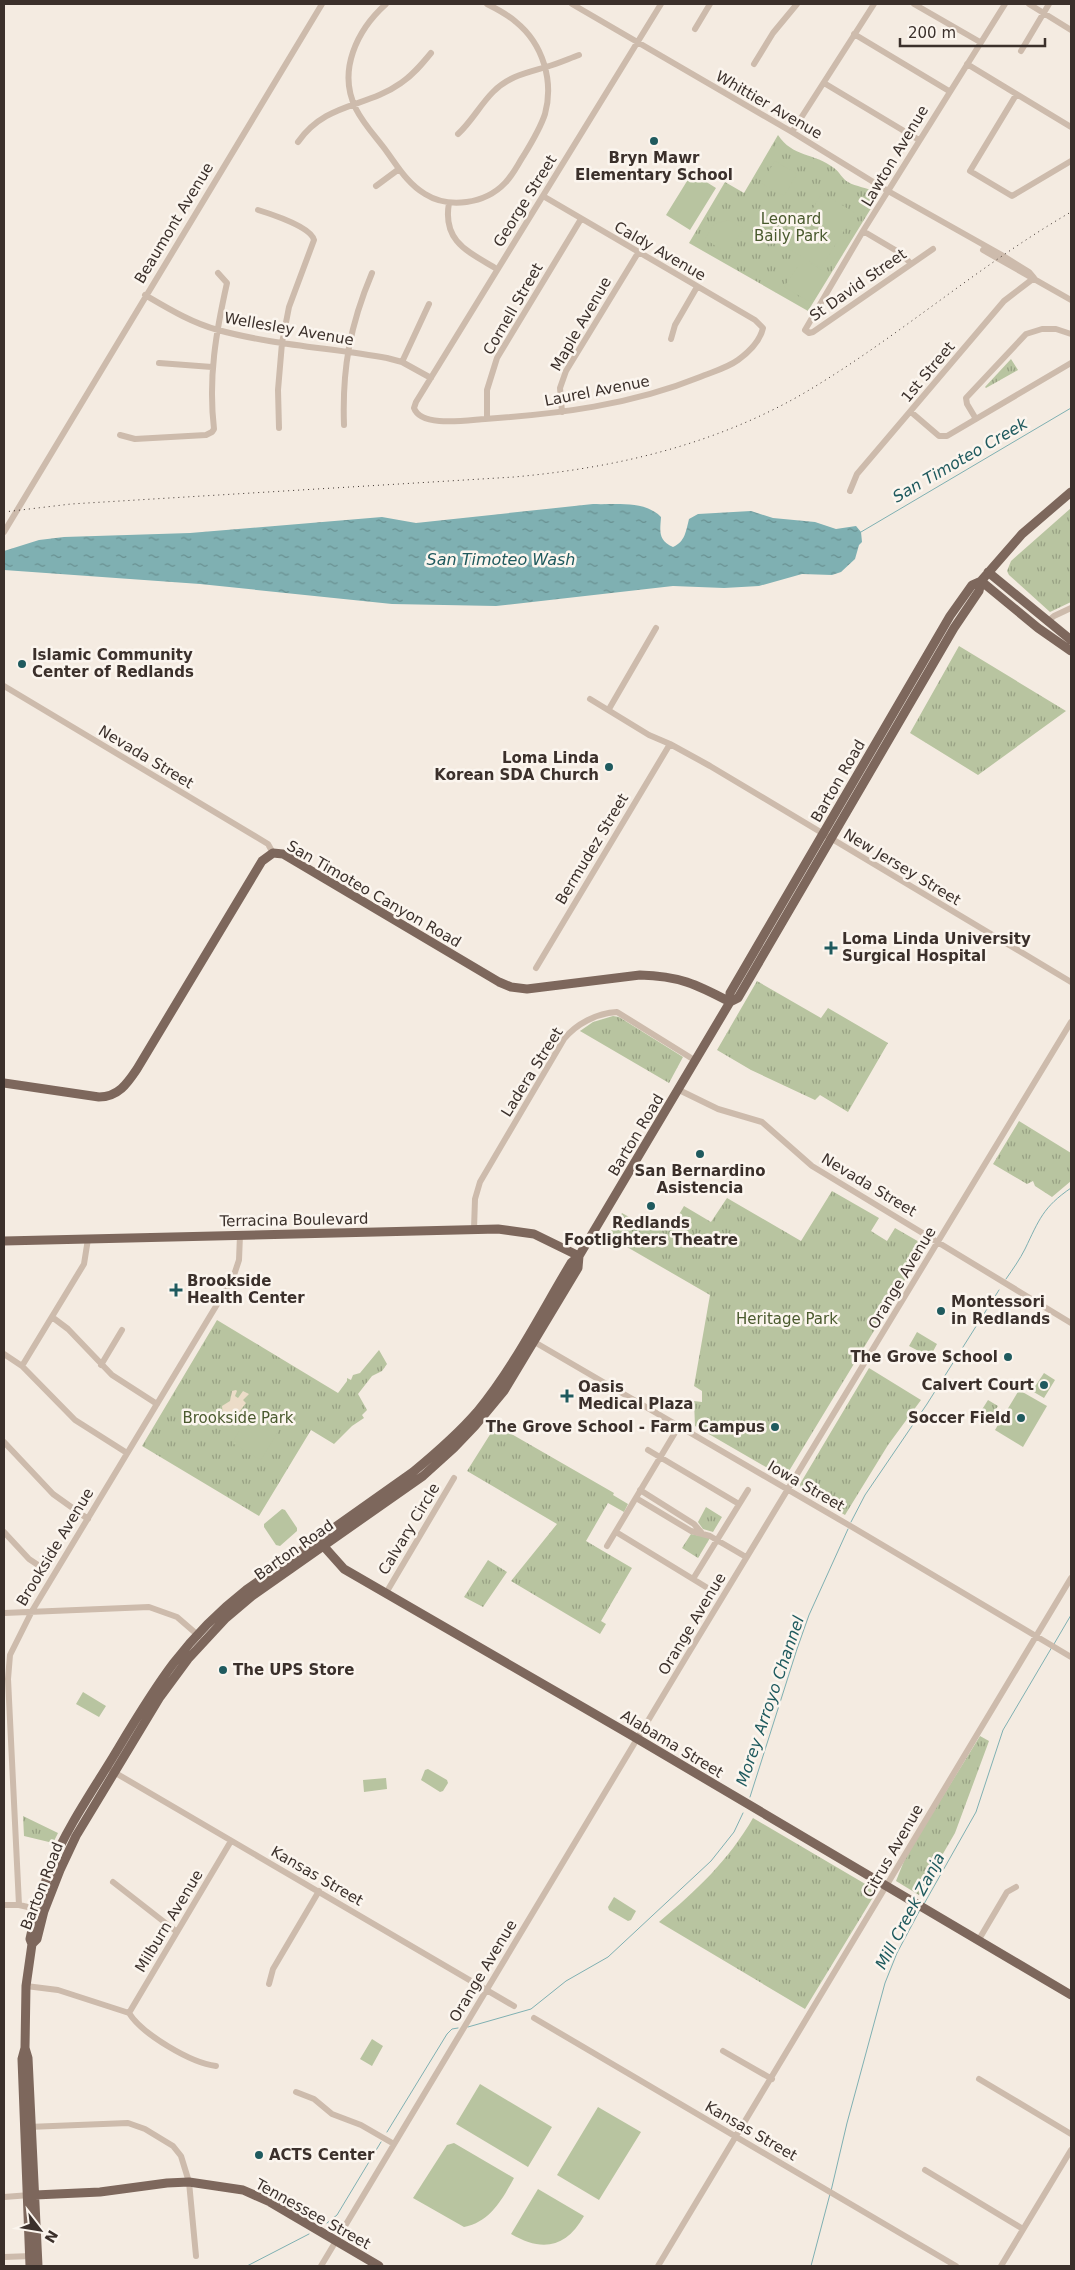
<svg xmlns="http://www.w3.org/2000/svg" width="1075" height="2270" font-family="'DejaVu Sans',sans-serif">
  <defs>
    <pattern id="grass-tufts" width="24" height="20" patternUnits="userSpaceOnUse" patternTransform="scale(1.25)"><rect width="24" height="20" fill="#b8c4a0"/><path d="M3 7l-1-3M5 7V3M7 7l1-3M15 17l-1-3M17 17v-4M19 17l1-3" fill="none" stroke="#97a083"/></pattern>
    <pattern id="water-ripples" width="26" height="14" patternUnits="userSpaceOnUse" patternTransform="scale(1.25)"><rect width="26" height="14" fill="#7fb0b2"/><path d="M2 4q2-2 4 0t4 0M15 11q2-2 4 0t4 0" fill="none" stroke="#699091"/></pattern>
  </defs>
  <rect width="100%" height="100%" fill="#f4ebe1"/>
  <!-- grass -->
  <path fill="url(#grass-tufts)" d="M778,135c14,22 37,18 56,33 6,4 8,11 14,14 8,5 19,5 29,11l1,4 -70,114 -119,-68 36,-61 19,11z
    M1011,359l7,11 -32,18 -1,-1z
    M1071,508v94l-21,10 -41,-37 -2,-4 4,-10z
    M959,646l107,65 -88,64 -68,-42z
    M757,981l64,37 7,-10 60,35 -40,69 -28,-17 -5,5 -64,-30 -34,-20z
    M613,1016l6,1 64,40 -14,26 -89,-52 13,-9z
    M1019,1121l52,32v28l-19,16 -17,-11 -2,-5 -6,3 -34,-20z
    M832,1191l47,27 -8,13 16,10 8,-13 26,15 2,7 -137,226 -3,1 -88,-51 -1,-25 8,1v-11l-8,-5 16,-91 -102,-59 14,-23 28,16 25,-8 9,-15 27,16 16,-24 74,43z
    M217,1320l121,73 9,-12v-3l4,2 2,-5 7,-2 19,-23 8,14 -5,7 -10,5 -14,18 9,16 -5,5 2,3 -12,8 -18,18 -23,-14 -52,86 -117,-70z
    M917,1332l20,12 -7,13 -21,-11z
    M869,1368l52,32 -33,45 -43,70 -44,-26 -1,-5z
    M988,1400l10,6 -12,19 -10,-6z
    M496,1425l118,68 -1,2 15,9 -4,8 -16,-9 -22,38 46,27 -31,53 5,3 -6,10 -89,-53 46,-57 -90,-53z
    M706,1507l16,10 -9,15 -10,-3 -5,-7z
    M691,1534l19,4 -12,20 -16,-10z
    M488,1560l19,12 -24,35 -19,-10z
    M980,1736l9,5 -34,92 -36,62 -23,-14 10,-25z
    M23,1816l35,17 -5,10 -29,-7z
    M753,1818l114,67 8,9 -70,115 -146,-87c38,-32 69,-61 94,-104z"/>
  <!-- pitch -->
  <path fill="#b8c4a0" d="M775,161l22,13 -13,22 -23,-13z
    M692,173l24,15 -26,42 -24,-15z
    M822,193l33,20 -34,55 -32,-19z
    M729,220l14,8 -13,23 -5,1 -20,-13 9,-15z
    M810,263l18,11 -14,26 -6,1 -24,-14 14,-21z
    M1044,1373l11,7 -11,18 -12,-7z
    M1019,1390l28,16 -24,41 -28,-17z
    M256,1403l29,17 -24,40 -29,-17z
    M282,1509l3,1 12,18v3l-17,15 -4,-1 -12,-18v-3z
    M83,1692l23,14 -7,11 -23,-13z
    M428,1769l19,11 1,3 -5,8 -3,1 -19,-12 4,-10z
    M386,1778l1,11 -23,3 -1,-12z
    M614,1897l22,14 -5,9 -3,1 -19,-11 -1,-3z
    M372,2039l11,7 -11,20 -12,-7z
    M480,2084l72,43 -24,40 -72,-43z
    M598,2107l43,25 -42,68 -42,-25z
    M454,2143l60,35c-12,22 -24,44 -50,49l-51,-29 34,-53z
    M538,2189l46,27c-18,32 -42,36 -73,18z"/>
  <!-- plaza -->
  <path fill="#ecdcc8" d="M236,1390l1,1 -2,5 3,2 5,-7 6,3 -6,6 3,3 -10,13 -3,-2 -5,5 -5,-3 -1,-10 8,-5 2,-10z"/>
  <!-- water -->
  <path fill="url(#water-ripples)" d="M593,504c22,1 52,-4 68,13 -1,15 -3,23 12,30 12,-5 13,-16 16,-28l9,-5 53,-3 22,7 42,4 21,7 20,-3 5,6 1,10 -3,3 -4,14 -14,13 -9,3 -30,-1 -43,12 -35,2 -51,-2 -177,20 -104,-2 -192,-20 -196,-14v-19l35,-11 25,-3 126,-4 192,-16 34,6z"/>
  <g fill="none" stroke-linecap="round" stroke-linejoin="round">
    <!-- stream -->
    <path stroke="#7fb0b2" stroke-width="1" d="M861,532l210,-124
      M1006,1279c7,-10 14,-20 19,-30 14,-29 18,-42 46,-61
      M851,1522l14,-27 62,-91 72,-114
      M1054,1644l17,-29
      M750,1797l47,-148 12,-34 39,-86
      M924,1904l52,-92 27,-82 49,-83
      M468,2027l63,-18 35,-28 42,-24 103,-96 23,-29 9,-19
      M387,2132l60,-98 5,-5 6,-1
      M831,2191l16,-68 38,-140 12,-30 23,-43
      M327,2223l10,-8 44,-73
      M247,2266l62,-32
      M811,2266l19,-72"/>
    <!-- minor -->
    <path stroke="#cdbbac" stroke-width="6" d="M386,4c-29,26 -49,67 -30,105 8,16 21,29 31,43 11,15 21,32 38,42 24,15 60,10 80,-11 8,-8 13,-19 19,-28 8,-13 16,-26 21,-41 9,-33 -2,-70 -29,-92 -9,-8 -19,-13 -29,-18
      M572,4l220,128 96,59 112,63 29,18 5,6
      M914,4l66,38
      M1029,4l42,26
      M695,29l15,-25
      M854,34l95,57
      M1021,51l28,-47
      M754,64l19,-31 24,-29
      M967,64l104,63
      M824,83l95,57
      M1016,95l-46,76 42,25 59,-35
      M792,132l82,-128
      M458,134c14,-13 22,-29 35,-42 16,-16 33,-19 53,-25 11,-3 22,-8 33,-12
      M298,142c28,-40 68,-34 103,-59 12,-8 21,-19 30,-30
      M376,186l23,-17
      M543,196l212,124 8,8c-3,13 -14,24 -25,32 -11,8 -26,12 -38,17 -69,28 -142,37 -215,42 -17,1 -64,9 -71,-11l2,-6 245,-398
      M449,203c-7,39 20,49 48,66
      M258,210c13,4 53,17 56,30l-25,67 -7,36 -4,47 1,38
      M863,231l39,23 9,10
      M933,249l-120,83 -4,1 -4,-3 58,-99 142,-227
      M983,250l88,50
      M145,295c24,14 47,28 73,35 55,15 113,18 169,28l15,4 29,16
      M671,339l4,-14 22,-38
      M402,362l27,-58
      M159,363l53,4
      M562,412l-2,-24 6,-17 72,-118
      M911,412l28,24h8l124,-73
      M487,419v-29l10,-32 84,-139
      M976,419l-9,-15 -1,-6 60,-64 16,-5h14l15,5
      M344,425c-2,-56 6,-100 28,-152
      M120,435l15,4 71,-4 6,-3 2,-3c-6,-51 2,-97 13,-146l-9,-10
      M850,491l7,-17 147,-173 30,-23
      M4,532l318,-528
      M1047,622l7,-6 17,-8
      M4,686l264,158 5,9
      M590,699l59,36 21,9 40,22 361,216
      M609,709l47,-81
      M536,968l134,-224
      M679,1090l39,19 44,13 50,44 259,157
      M474,1229l1,-30 5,-17 84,-143c12,-15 33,-26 53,-27l79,49
      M52,1317l16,12 44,46 45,29
      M531,1340l316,184 224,133
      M4,1354l18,12 53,54 52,33
      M101,1365l21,-35
      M22,1366l62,-102 4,-25
      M4,1442l49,52 35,25
      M648,1450l91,54
      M640,1490l54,34 7,8
      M636,1498l55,33 19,5 36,21
      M4,1532l25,27 9,6
      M616,1532l90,55
      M607,1546l72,-120
      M693,1579l55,-89
      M386,1593l68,-115
      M4,1613l145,-6 28,10 22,19
      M107,1768l407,238
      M113,1882l64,50
      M4,1905h15l22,5
      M19,1905l-11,-226 2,-24 22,-44 201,-333 6,-18 1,-25
      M978,1941l29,-49 9,-5
      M269,1984l4,-15 46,-78
      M26,1986l32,4 71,23c13,21 62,50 87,53
      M129,2013l102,-172
      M534,2018l422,248
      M723,2051l49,28
      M979,2079l92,55
      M296,2092l18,7 18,15 29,11 33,19
      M28,2127l100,-4 17,6 28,17 8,10 8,26 7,74
      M925,2170l98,59
      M4,2197l26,-2
      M4,2257l28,-1
      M321,2266l367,-612 383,-632
      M658,2266l413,-688
      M1001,2266l70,-116"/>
    <!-- major -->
    <path stroke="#7d675c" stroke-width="9" d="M988,572l83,68
      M981,581l57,47 33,23
      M730,1002l8,-4 216,-370 25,-37 2,-10 41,-47 49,-42
      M4,1083l95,14c19,0 28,-13 38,-28l125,-208 11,-8 10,1 216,128 12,5 16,2 113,-14c39,1 56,9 90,27
      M4,1241l494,-12 36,5 45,22
      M319,1541l25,28 287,166 440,260
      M32,1944l5,-5 7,-28 16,-41 16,-34 84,-139 28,-38 38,-41 26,-22 171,-120 31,-28 21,-22 29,-35 74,-123 1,-12
      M25,2048l3,10 10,208
      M35,2195l65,-3 67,-9 22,-1 54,8 27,12 109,64
      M30,2266l-8,-207 3,-11 1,-62 6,-42 -2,-5c5,-25 12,-49 21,-73 16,-38 40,-73 62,-109 41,-68 69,-117 133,-167l167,-118c23,-19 45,-38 64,-60 37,-45 64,-99 94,-149l8,-7 151,-254v-9l220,-377 22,-31 9,-4"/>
    <!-- rail -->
    <path stroke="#3b302b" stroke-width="1" stroke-dasharray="1 4" stroke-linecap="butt" d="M4,512l67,-8 443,-27c100,-9 196,-31 285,-81 95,-55 177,-129 272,-184"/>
  </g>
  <!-- markers -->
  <g fill="#1f5a5e" stroke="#fbf5ee" stroke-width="2">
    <circle cx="654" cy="141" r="5"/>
    <circle cx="22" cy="664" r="5"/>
    <circle cx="609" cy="767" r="5"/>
    <path d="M828.5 940.5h5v5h5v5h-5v5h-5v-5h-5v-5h5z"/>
    <circle cx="700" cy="1154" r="5"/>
    <circle cx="651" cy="1206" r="5"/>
    <path d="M173.5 1282.5h5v5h5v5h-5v5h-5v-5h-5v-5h5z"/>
    <circle cx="941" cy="1311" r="5"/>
    <circle cx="1008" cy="1357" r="5"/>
    <circle cx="1044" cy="1385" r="5"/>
    <path d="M564.5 1388.5h5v5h5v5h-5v5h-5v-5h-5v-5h5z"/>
    <circle cx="1021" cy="1418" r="5"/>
    <circle cx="775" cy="1427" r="5"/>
    <circle cx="223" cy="1670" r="5"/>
    <circle cx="259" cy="2155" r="5"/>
  </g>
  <g text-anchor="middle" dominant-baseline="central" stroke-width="5" stroke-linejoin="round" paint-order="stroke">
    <!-- street labels -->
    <g font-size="15" fill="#3b302b" stroke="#fbf5ee">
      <text transform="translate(769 105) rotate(30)">Whittier Avenue</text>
      <text transform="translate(895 156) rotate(-59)">Lawton Avenue</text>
      <text transform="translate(525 201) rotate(-58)">George Street</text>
      <text transform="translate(174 223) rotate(-59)">Beaumont Avenue</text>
      <text transform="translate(660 251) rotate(30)">Caldy Avenue</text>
      <text transform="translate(858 285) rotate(-35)">St David Street</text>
      <text transform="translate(513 309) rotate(-60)">Cornell Street</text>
      <text transform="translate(581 324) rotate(-60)">Maple Avenue</text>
      <text transform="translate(289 329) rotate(10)">Wellesley Avenue</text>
      <text transform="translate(928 372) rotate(-50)">1st Street</text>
      <text transform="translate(597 391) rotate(-11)">Laurel Avenue</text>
      <text transform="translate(146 757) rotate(31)">Nevada Street</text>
      <text transform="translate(838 781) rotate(-60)">Barton Road</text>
      <text transform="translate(592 849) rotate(-59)">Bermudez Street</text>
      <text transform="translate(902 867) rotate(31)">New Jersey Street</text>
      <text transform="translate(374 894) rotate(30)">San Timoteo Canyon Road</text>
      <text transform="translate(532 1072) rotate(-58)">Ladera Street</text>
      <text transform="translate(636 1135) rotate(-59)">Barton Road</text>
      <text transform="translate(869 1185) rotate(31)">Nevada Street</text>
      <text transform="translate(294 1220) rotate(-1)">Terracina Boulevard</text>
      <text transform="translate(902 1278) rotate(-59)">Orange Avenue</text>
      <text transform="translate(806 1486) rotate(30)">Iowa Street</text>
      <text transform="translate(409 1529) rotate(-59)">Calvary Circle</text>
      <text transform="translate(55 1547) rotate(-59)">Brookside Avenue</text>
      <text transform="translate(294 1550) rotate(-35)">Barton Road</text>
      <text transform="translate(692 1624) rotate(-59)">Orange Avenue</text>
      <text transform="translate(672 1744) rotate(31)">Alabama Street</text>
      <text transform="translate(893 1851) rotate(-60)">Citrus Avenue</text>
      <text transform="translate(317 1876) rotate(30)">Kansas Street</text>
      <text transform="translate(42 1886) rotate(-69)">Barton Road</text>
      <text transform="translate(169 1921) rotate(-59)">Milburn Avenue</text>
      <text transform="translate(483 1971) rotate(-59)">Orange Avenue</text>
      <text transform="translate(751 2131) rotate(30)">Kansas Street</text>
      <text transform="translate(313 2214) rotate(29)">Tennessee Street</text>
    </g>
    <!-- poi labels -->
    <g font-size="15" font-weight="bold" fill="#3b302b" stroke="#fbf5ee" text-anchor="start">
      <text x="654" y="158" text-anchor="middle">Bryn Mawr<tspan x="654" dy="17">Elementary School</tspan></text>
      <text x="32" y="655">Islamic Community<tspan x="32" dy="17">Center of Redlands</tspan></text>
      <text x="599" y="758" text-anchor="end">Loma Linda<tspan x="599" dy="17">Korean SDA Church</tspan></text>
      <text x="842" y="939">Loma Linda University<tspan x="842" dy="17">Surgical Hospital</tspan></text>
      <text x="700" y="1171" text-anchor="middle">San Bernardino<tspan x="700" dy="17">Asistencia</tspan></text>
      <text x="651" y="1223" text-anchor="middle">Redlands<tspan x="651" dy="17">Footlighters Theatre</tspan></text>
      <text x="187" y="1281">Brookside<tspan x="187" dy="17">Health Center</tspan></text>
      <text x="951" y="1302">Montessori<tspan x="951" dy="17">in Redlands</tspan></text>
      <text x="998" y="1357" text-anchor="end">The Grove School</text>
      <text x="1034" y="1385" text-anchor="end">Calvert Court</text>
      <text x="578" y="1387">Oasis<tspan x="578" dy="17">Medical Plaza</tspan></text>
      <text x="1011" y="1418" text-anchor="end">Soccer Field</text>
      <text x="765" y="1427" text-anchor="end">The Grove School - Farm Campus</text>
      <text x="233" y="1670">The UPS Store</text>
      <text x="269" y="2155">ACTS Center</text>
    </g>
    <!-- park labels -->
    <g font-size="15" fill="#4a5a2e" stroke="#fbf5ee">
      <text x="791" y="219">Leonard<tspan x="791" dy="17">Baily Park</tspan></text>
      <text x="787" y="1319">Heritage Park</text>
      <text x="238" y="1418">Brookside Park</text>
    </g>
    <!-- water labels -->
    <g font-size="16" font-style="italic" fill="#1f5a5e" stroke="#fbf5ee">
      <text transform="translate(960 460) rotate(-30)">San Timoteo Creek</text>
      <text x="501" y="559">San Timoteo Wash</text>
      <text transform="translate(770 1701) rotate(-71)">Morey Arroyo Channel</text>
      <text transform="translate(910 1911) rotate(-62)">Mill Creek Zanja</text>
    </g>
  </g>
  <!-- border -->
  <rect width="1075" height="2270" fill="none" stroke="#3b302b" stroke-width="10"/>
  <!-- north arrow -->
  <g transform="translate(40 2230) rotate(121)" stroke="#fbf5ee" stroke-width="4" paint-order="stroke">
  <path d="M0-4L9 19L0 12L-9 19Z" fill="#3b302b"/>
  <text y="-8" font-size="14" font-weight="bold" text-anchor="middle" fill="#3b302b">N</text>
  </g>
  <!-- scale -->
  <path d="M900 38v8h145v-8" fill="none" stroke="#3b302b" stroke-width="2.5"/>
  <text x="908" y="38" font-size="15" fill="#3b302b" stroke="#fbf5ee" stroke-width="4" paint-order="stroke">200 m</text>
</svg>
